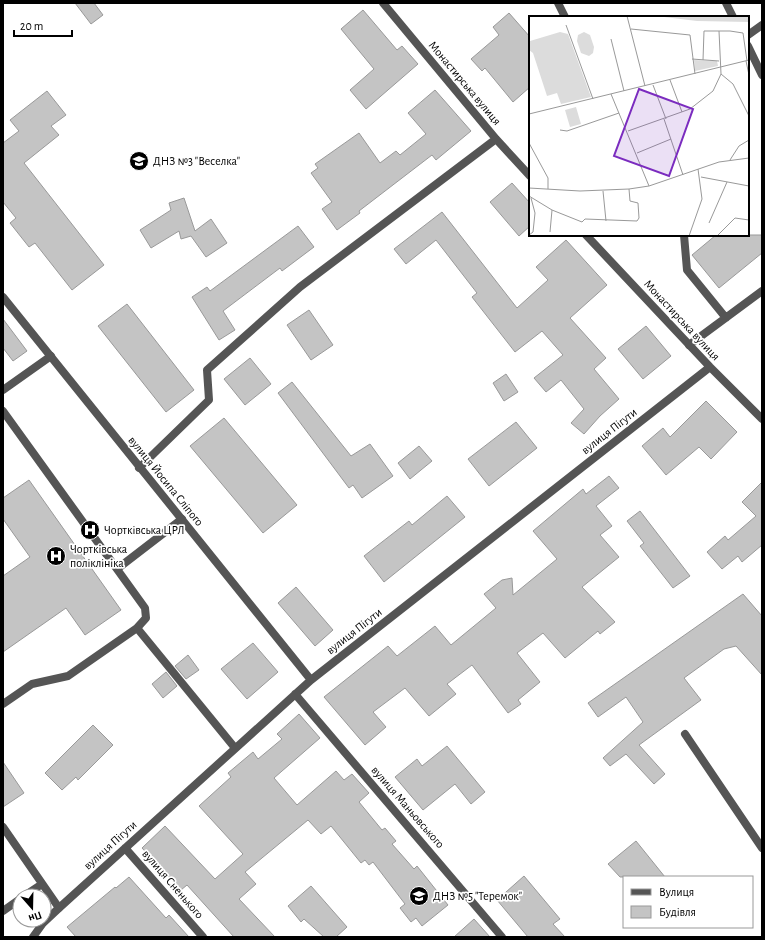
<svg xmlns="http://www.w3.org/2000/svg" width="765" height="940" font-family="'Alegreya Sans',sans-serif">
  <rect width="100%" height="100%" fill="#fff"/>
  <!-- building -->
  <path fill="#c4c4c4" stroke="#999" d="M75,3h19l9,12 -12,9z
    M363,10l34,40 5,-4 16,18 -52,45 -16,-19 24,-21 -33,-40z
    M509,13l21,24v50l-17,15 -28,-34 -3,3 -11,-12 28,-24 -6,-8z
    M435,90l36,41 -35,29 -4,-5 -73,56 1,2 -23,17 -15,-21 10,-7 -21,-29 7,-5 -3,-4 44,-31 21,30 16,-12 4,4 26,-21 -18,-21z
    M47,91l19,24 -15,11 8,9 -35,28 80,102 -32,25 -37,-47 -6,4 -19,-24 6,-5 -13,-16v-59l16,-12 -9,-11z
    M512,183l18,20v23l-11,10 -29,-34z
    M184,198l11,33 16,-12 16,24 -21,14 -15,-21 -10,3 -2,-8 -28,17 -11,-18 31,-20 -2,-7z
    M442,212l75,96 31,-28 -12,-13 30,-27 41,45 -37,33 36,40 -12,11 25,30 -19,17 -16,18 -13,-11 13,-14 -23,-29 -15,12 -12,-14 29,-23 -21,-24 -27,21 -43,-55 5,-4 -41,-53 -30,24 -12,-15z
    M298,226l16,21 -32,24 -2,-3 -57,43 12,19 -16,10 -27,-43 15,-10 3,4z
    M716,235h46v18l-43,35 -27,-33z
    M127,304l67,86 -28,22 -68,-86z
    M309,310l24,35 -22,15 -24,-35z
    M3,319l24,32 -14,10 -10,-13z
    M646,326l25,30 -28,23 -25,-30z
    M250,358l21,26 -26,21 -21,-26z
    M506,374l12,18 -14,9 -11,-18z
    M292,382l59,74 19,-12 23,32 -31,22 -9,-13 -4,3 -71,-95z
    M706,401l31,31 -26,27 -12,-12 -33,28 -24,-29 21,-18 7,9z
    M224,418l73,87 -34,28 -73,-87z
    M516,422l21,26 -48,38 -21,-27z
    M419,446l13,15 -22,18 -12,-16z
    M609,476l10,12 -23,18 16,20 -12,9 19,22 -37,30 33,35 -15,12 -2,-3 -33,27 -22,-25 -26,20 23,29 -22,18 3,4 -13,9 -36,-48 -25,19 9,10 -27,22 -24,-28 -32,24 13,15 -21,18 -41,-48 64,-51 9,10 38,-30 16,19 45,-37 -12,-14 18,-14 10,-2 1,17 44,-36 -24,-28 50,-42 3,5z
    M29,480l92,130 -36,25 -19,-27 -63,44v-76l27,-19 -27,-38v-21z
    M762,482v63l-20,17 -4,-6 -16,13 -15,-17 18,-16 3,4 28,-24 -14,-14z
    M447,496l18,21 -81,65 -20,-26 45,-35 3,4z
    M640,511l50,65 -17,12 -33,-42 4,-3 -17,-22z
    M296,587l37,43 -18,16 -37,-43z
    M743,594l19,22v59l-26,-29 -12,3 -40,29 17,22 -62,45 26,29 -11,10 -28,-30 -16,12 -7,-8 40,-36 -17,-25 -28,20 -10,-14z
    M253,643l25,29 -31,27 -26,-30z
    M188,655l11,15 -13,9 -11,-13z
    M166,672l11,14 -14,12 -11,-14z
    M299,714l21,24 -46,40 23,27 39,-34 8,9 8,-6 17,19 -10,9 23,28 3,-2 11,13 -4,3 22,25 3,-3 31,39 -26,21 -6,-8 -5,4 -11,-14 5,-4 -32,-42 -4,3 -4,-5 -4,3 -30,-37 -10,8 -13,-14 -63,52 11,12 -17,15 36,38h-41l-47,-52 -6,5 -39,-42 23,-22 50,53 28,-25 -44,-48 32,-29 -3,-4 25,-21 5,7 24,-20 -5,-5z
    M93,725l20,20 -35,35 -2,-3 -14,13 -17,-17z
    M447,746l38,46 -14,12 -16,-20 -32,26 -28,-33 22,-18 5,7z
    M3,762l21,31 -21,14z
    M636,841l29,36h-45l-12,-13z
    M524,876l36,43 -7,5 12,13h-37l-31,-37z
    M129,877l37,41 3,-3 20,22h-113l-9,-10 48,-40 1,1z
    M311,886l36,41 -11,10h-12l-20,-18 -3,3 -13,-16z
    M474,919l16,18h-36z"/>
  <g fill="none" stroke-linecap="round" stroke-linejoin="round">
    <!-- service -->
    <path stroke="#555" stroke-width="8" d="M558,3l7,14
      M726,3l7,14
      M748,35l14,-10
      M748,46l14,29
      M684,235l3,35 39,48
      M689,345l73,-54
      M3,390l48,-34
      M3,411l142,197 1,10 -9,10 98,120
      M117,569l65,-50
      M3,704l29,-20 36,-8 69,-48
      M685,734l77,114
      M3,827l56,81
      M24,896l18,-12
      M3,911l17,-12"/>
    <!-- minor -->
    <path stroke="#555" stroke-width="8" d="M383,3l113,136 34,37
      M586,235l124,132 52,52
      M3,297l308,383
      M139,468l70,-68 -2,-30 93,-83 196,-148
      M295,694l207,243
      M125,848l78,89
      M33,937l10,-14 16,-15 252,-228 399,-313"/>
  </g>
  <!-- icons -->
  <defs>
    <symbol id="school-disc" viewBox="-11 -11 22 22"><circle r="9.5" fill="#000" stroke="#fff"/><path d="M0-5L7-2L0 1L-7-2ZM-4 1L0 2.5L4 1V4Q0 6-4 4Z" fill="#fff"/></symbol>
    <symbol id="hospital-disc" viewBox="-11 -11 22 22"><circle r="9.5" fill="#000" stroke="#fff"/><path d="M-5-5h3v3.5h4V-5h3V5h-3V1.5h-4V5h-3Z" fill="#fff"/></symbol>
  </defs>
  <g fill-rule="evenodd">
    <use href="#school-disc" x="128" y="150" width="22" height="22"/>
    <use href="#hospital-disc" x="79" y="519" width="22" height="22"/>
    <use href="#hospital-disc" x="45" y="545" width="22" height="22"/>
    <use href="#school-disc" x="408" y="885" width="22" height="22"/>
  </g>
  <g text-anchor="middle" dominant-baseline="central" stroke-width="3.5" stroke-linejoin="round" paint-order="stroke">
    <!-- street labels -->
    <g font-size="12" fill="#000" stroke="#fff">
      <text transform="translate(465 83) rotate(50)">Монастирська вулиця</text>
      <text transform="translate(682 320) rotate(47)">Монастирська вулиця</text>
      <text transform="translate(609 431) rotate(-38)">вулиця Пігути</text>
      <text transform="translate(166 481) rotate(51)">вулиця Йосипа Сліпого</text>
      <text transform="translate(354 631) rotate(-38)">вулиця Пігути</text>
      <text transform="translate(408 807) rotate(49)">вулиця Маньовського</text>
      <text transform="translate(110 845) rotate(-42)">вулиця Пігути</text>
      <text transform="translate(173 884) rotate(49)">вулиця Сненького</text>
    </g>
    <!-- poi labels -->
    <g font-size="12" fill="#000" stroke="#fff" text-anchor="start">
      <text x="153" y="161">ДНЗ №3 "Веселка"</text>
      <text x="104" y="530">Чортківська ЦРЛ</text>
      <text x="70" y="549">Чортківська<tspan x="70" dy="14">поліклініка</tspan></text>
      <text x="433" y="896">ДНЗ №5 "Теремок"</text>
    </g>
  </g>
  <!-- overview -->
  <g transform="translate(529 16)">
    <rect width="220" height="220" fill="#fff"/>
    <path d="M127,0h93v6l-52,-1zM31,16l8,2 23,63 -30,7 -4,-11 -10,3 -14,-43 -4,-3v-7l1,-2zM55,16l6,3 4,12 -1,6 -4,3 -8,-3 -4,-12 1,-6zM165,44l23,1 1,5 -23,5zM47,91l5,17 -11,3 -5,-17z" fill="#dcdcdc"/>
    <path fill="none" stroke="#999" stroke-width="1" d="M98,0l18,70M37,9l27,74M102,13l59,6 5,39M82,23l13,52M163,43l27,2M174,44l1,-29h26l13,2 4,28M217,45l3,14M192,58l12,10 16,32M141,64l12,32M124,69l13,34M82,78l38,92M0,98l220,-54M135,103l19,56M31,114l7,1 52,-18M99,115l62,-22 23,-18 8,-17 -2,-43M0,127l19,35v11M108,137l34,-14M201,144l9,-14 10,-6M172,161l48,9M0,172l51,3 49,-2 20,-3 70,-24 30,-4M74,175l3,30M0,180l23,14 30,12 3,-3 52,2 2,-3 -1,-15 -8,-2 -1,-12M180,207l18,-41M21,216l2,-22M0,219l4,-3 2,-19 -4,-15M160,220l13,-37 -4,-30M188,220l18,-18 14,2"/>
    <path fill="#7b2cbf" fill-opacity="0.15" stroke="#7b2cbf" stroke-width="2" d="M110,73l54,20 -24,67 -55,-20z"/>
    <rect width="220" height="220" fill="none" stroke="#000" stroke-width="2"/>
  </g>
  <!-- border -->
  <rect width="765" height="940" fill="none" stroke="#000000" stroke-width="8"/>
  <!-- legend -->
  <rect x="623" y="876" width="130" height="52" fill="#ffffff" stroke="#999999"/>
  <rect x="631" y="889" width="20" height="6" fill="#555555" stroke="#999999"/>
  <text x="659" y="896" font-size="12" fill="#000000">Вулиця</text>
  <rect x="631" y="906" width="20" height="12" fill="#c4c4c4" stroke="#999999"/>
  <text x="659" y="916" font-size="12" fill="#000000">Будівля</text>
  <!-- north arrow -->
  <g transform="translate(32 908) rotate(160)"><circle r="19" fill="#ffffff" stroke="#999999"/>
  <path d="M0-3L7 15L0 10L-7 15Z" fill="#000000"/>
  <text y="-6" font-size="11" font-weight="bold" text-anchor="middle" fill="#000000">Пн</text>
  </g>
  <!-- scale -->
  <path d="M14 30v6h58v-6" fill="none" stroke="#000000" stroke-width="2"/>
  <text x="20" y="30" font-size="12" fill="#000000" stroke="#ffffff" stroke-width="3" paint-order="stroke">20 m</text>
</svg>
